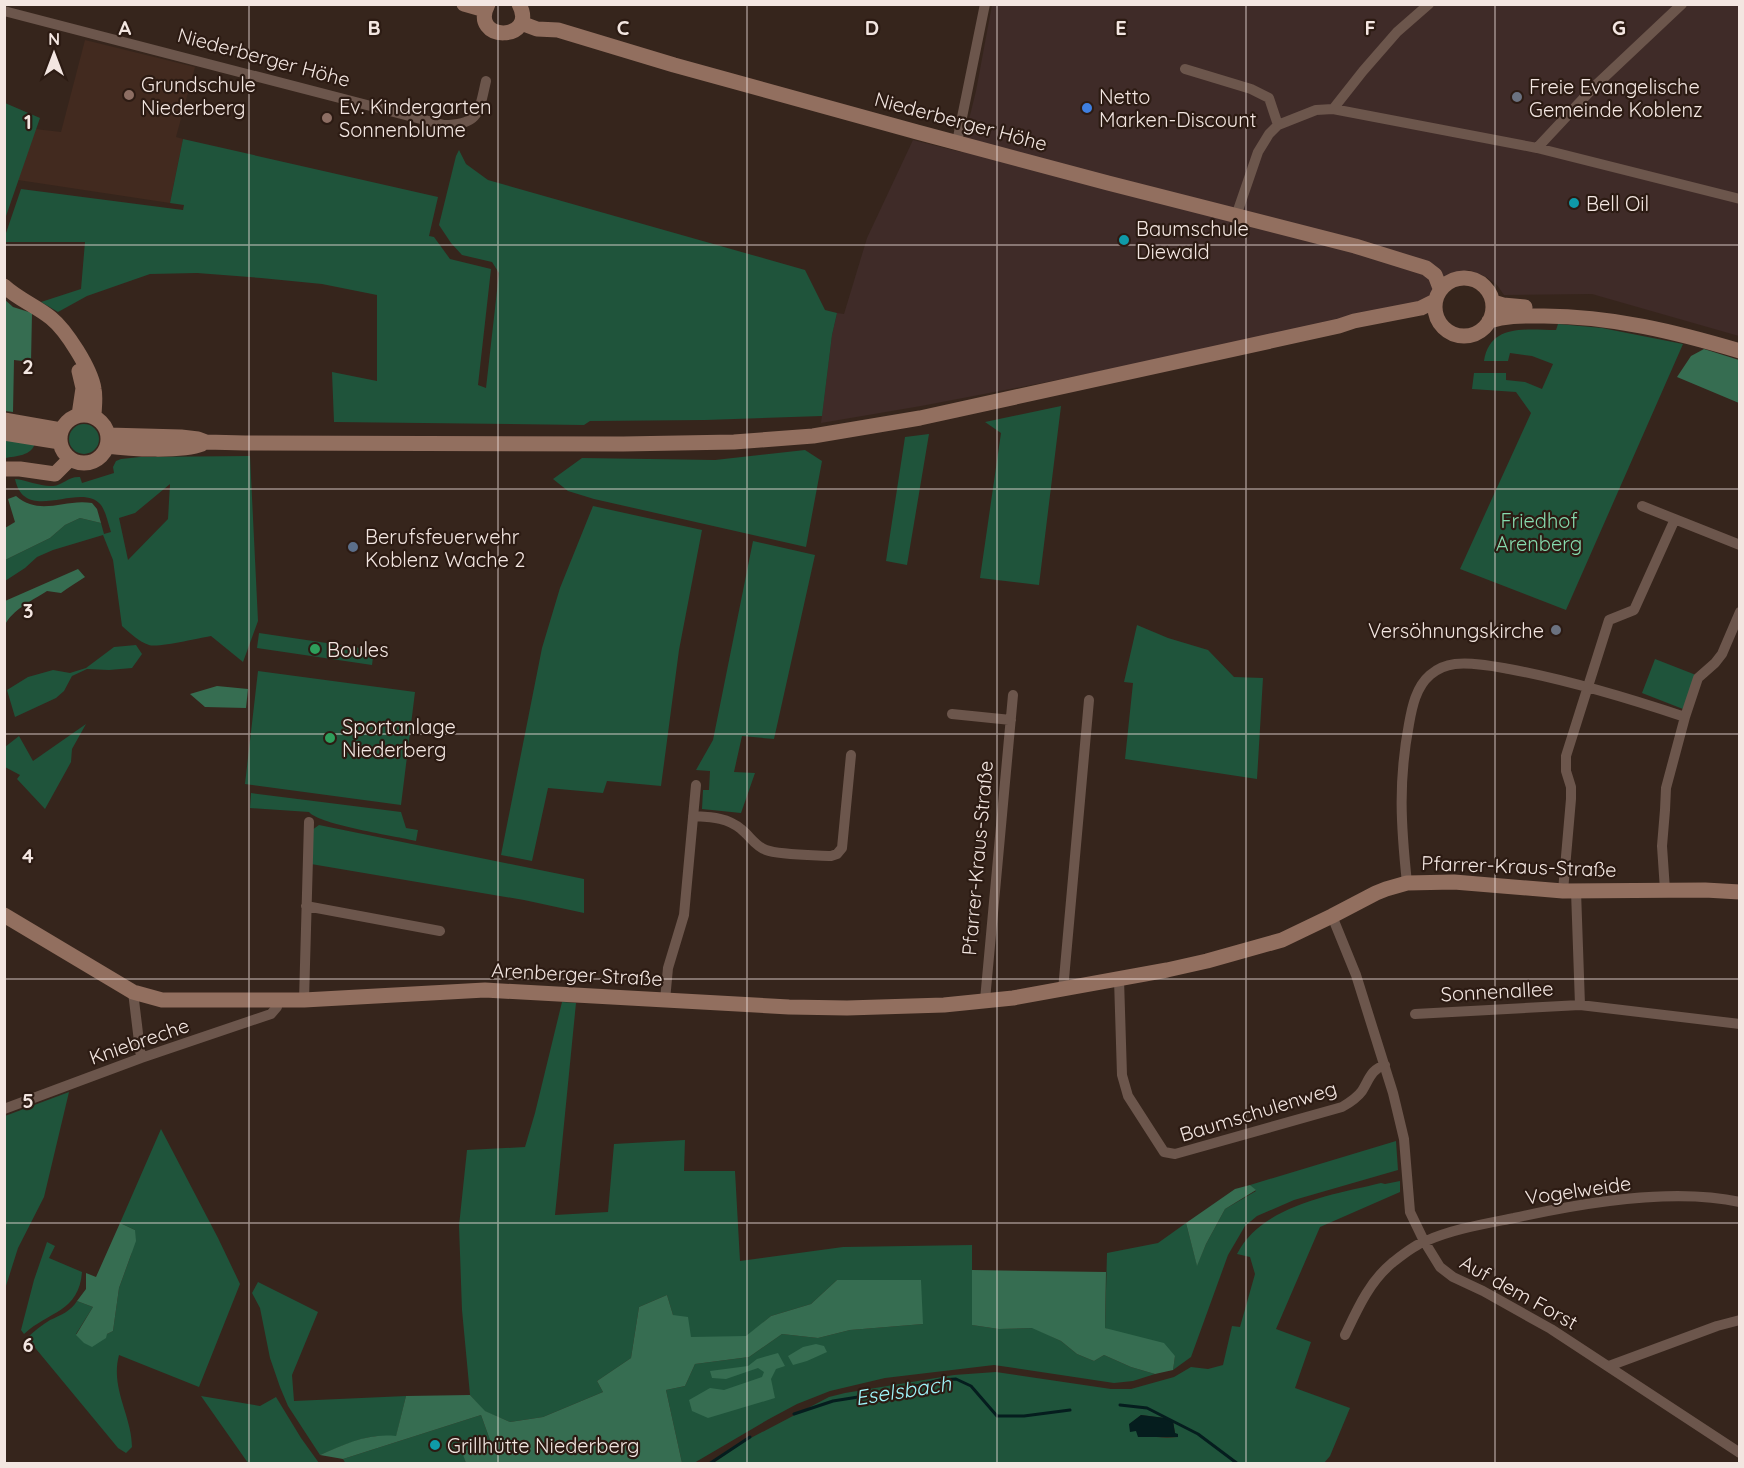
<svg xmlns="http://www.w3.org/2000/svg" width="1744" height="1468" font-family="Quicksand,sans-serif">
  <rect width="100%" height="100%" fill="#36251c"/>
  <!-- commercial -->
  <path fill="#3f2b28" d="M992,5h747v331l-147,-42 -88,1 -7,-10 -11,-8 -17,-7 -26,9 -15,23 -115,26 -271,55 -121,23 -100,17 11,-88 5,-22 7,1 23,-76 46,-98 48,12 15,-61z"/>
  <!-- built -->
  <path fill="#422a1f" d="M85,40l110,27 -19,70 7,2 -13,64 -152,-23 17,-51 26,3z"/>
  <!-- green -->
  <path fill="#1f543b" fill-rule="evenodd" d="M5,103l35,15 -35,101z
    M183,139l255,58 -9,39 5,1 16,22 41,10 -13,116 8,3 13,-115 -7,-11 -30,-7 -11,-12 -12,-18 17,-69 3,-6 7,14 22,16 317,90 20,40 12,3 -5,22 -10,81 -117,4 -115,1 -6,4 -250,-3 -2,-50 45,9v-86l-55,-11 -61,-6 -64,-5 -47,1 -63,22 -29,16 -17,-10 40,-13 4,-47h-80v-6l16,-47 162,21 1,-5 -14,-2z
    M1558,324l44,4 81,16 -117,266 -106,-41 71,-156 -15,-21 -44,-3 2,-16h32v7l19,2 17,7 11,-25 -21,-8 -22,-3 -2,8h-24c6,-38 43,-31 72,-31z
    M1061,406l-22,179 -59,-7 21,-145 -16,-11z
    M69 439a15 15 0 1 1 30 0a15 15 0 1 1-30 0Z
    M929,434l-22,131 -21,-4 19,-124z
    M4,436l31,7c-3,13 -19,13 -30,15z
    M805,450l17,11 -16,86 -212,-48 -26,-8 -15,-12 29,-21 133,2z
    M250,456l8,165 -15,41 -32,-26c-12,2 -53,12 -62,9 -10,-3 -19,-12 -27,-19l-9,-66 -10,-25 -50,15 -16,7 -12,11 -20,13v-21l45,-22 15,-13 15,-7 21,5 3,11 7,-2c-3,-9 -5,-20 -10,-27 -20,-25 -76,21 -86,-26 12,1 26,8 38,7 10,-1 16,-10 27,-9l2,6 32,-10 -1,-6 3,-6 5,-2 19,-2zM170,484l-2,35 -40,41 -9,-42 16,-5z
    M593,506l109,24 -23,120 -18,136 -54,-5 -4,12 -55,-5 -16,73 -31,-6 41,-207 18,-60z
    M753,541l62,14 -41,184 -32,-3 -8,36 21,1 -14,40 -39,-4 1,-19h6l1,-19 -14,-1 17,-30z
    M1137,625l31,13 40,12 26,27 29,1 -6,101 -132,-20 8,-76 -9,-1z
    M259,633l115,17 -2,15 -115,-17z
    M136,645l6,9 -10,14 -23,2 -22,-1 -15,7 -8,15 -8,7 -41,19 -8,-27 21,-13 25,-7 17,3 16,-5 28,-21z
    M1655,659l41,16 -13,34 -41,-16z
    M258,671l157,21 -14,113 -156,-21z
    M86,724l-14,25 -1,13 -26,47 -28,-30 3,-4 -15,-8v-20l14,-11 14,25z
    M251,793l150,19 5,16 12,2 -2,11c-20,-5 -96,-16 -107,-29l-59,-4z
    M319,825l265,54v34l-60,-13 -213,-36 1,-34z
    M562,1002l14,1 -21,212 53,-3 6,-68 71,-4 -1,31h51l5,90 103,-14 129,-2v80l27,4 35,-1 27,13 16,13 17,7 10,-6 27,12 24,7 -22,7 -19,2 -120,-18 -109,13 -55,13 -33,13 -28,15 -75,44h-12l-16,-73 19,-4 10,-22 54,-7 33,-23 36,4 32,-8 73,-6 -86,-44 -26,24 -40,12 -25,21h-55l-18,-22 -6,-20 -28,12 -8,51 -34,23 6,11 -60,25 -33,5 -26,-11 -14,-16 -8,-85 -3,-84 8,-76 58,-3 10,-34z
    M69,1092l-25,105 -26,51 -13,41v-173z
    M161,1129l57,109 22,46 -41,103 -80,-32c-9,33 13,61 13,92l-6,6 -8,-5 -91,-110c7,-7 15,-13 23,-18 11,-5 21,-9 27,-19l16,6 -17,27h31l6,-3 6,-43 12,-33 4,-25 -15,-7z
    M1396,1141l2,29 -104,30 -37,16 -12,10 -17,29 -37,102 -18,13 2,-14 -70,-28 2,-75 51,-10 28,-20 11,42 9,-21 19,-35 31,-18 -6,-6z
    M1400,1181v11l-80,35 -44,102 35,13 -16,46 55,20 -20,48 -6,7 -612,1 35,-24 82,-43 16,-4 109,-18 42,-3 115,17h20l43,-12 17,-10 17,2 15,-4 9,-39 8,1 15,-53 -5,-17 -13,-3c25,-49 95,-59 144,-71l4,1zM1141,1415l24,3 8,3 2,12 3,4c-17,2 -36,0 -48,-13z
    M47,1242l8,4 -6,12 33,14c-3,40 -33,39 -58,62l-3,-4 13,-50z
    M258,1282l60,30 -26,63 2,26 112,-5 -10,41c-28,-5 -51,8 -76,18l-32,-49 -8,-19 -10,-29 -10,-50 -8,-15z
    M201,1396l59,10 16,-9 25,41 18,25h-71z
    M481,1415l9,25 -27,12 3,11 -120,1 -3,-5z"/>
  <!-- forest -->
  <path fill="#366d51" d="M4,299l9,8 19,6 -1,49 -17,-2 -1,52 -8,-1z
    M1704,349l35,11v43l-62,-26 14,-21z
    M16,496c25,21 49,2 76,7l5,6 4,14 -21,-5 -15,7 -15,13 -45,22v-32l10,-6 -7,-23z
    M78,569l7,8c-8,5 -17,11 -24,16l-14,-2c-14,9 -35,19 -42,34v-24z
    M217,686l31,3 -2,19 -41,-1 -15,-13z
    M1250,1185l6,5 -31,19 -19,35 -9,22 -11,-43 49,-34z
    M120,1223l15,7 1,11 -17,47 -6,43 -6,3 -1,4 -14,9 -8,-4 -8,-8 17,-28 -16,-6 9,-12v-16l10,4z
    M972,1270l134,2 -1,56 59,15 11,13 -2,14 -18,4 -24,-7 -27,-12 -10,6 -17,-7 -16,-13 -29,-13 -33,1 -27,-4z
    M837,1280h84l2,44 -73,6 -32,8 -36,-4 -33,23 -54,7 -10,22 -19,4 16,73h-216l-4,-11 28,-12 -9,-25 -138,44 -23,-4c26,-11 47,-22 76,-19l10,-40 64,-1 15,16 25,11 33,-5 60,-25 -6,-11 34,-23 8,-51 28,-12 6,20 15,2 3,20 55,-1 25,-20 40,-12z
    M816,1344l8,2 3,6 -20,9 -14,4 -5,-9 15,-9z
    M778,1353l7,13 -9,3 -5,10 4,19 -67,20 -16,-7 -3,-11 21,-12 14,2 38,-13 2,-5 -6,-4 -32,11 -14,-1 -2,-7 38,-5 9,-7z"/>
  <!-- water -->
  <path fill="#051d1e" d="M1141,1415l24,3 8,3 2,12 3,1v3h-40l-2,-6 -6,1 -1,-8z"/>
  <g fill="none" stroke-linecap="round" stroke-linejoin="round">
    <!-- stream -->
    <path stroke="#051d1e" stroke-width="3" d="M1120,1405l27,3 51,26 40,30
      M794,1414l39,-13 63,-10 44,-11 16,-1 15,7 26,30h27l46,-6
      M709,1464l41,-27"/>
    <!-- street -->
    <path stroke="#6c564c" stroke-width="10" d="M4,11l440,114c36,0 35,-14 42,-44
      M1185,69l66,20 18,9 9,27
      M1333,109l30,-38 34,-39 32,-28
      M957,142l28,-138
      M1537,148l58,-62 87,-82
      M1236,216l22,-64 11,-18 9,-9 38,-15 17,-1 204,39 203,51
      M1642,506l98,39
      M952,714l59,6
      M693,816c17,1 34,1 48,13 9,7 14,17 25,21 13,5 49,5 65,6l6,-2 5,-6 9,-93
      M1407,883c-6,-57 -9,-101 2,-159 3,-17 7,-37 21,-49 7,-6 16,-10 25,-11 17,-2 37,2 54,5 60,11 119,29 176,48
      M1665,890l-3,-44 3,-36 1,-22 19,-71 13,-39 17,-15 7,-9 18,-42
      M1563,891l8,-92v-12l-5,-16v-15l43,-136 25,-10 41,-91
      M306,906l134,25
      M1332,916l24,59 37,118 11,46 6,73 14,29 16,26 13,10 30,14 68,38 189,124
      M1119,979l3,96 6,21 36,56 11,2 167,-47c7,-4 15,-9 20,-16 7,-11 9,-22 23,-26
      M1063,990l26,-290
      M133,992l8,66
      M304,1000l5,-178
      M665,1000l3,-32 16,-53 12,-130
      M985,1000l28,-305
      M1580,1005l160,19
      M1415,1014l165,-9 -4,-114
      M4,1109l137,-51 130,-44 6,-7v-7
      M1345,1335c12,-25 24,-53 47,-72 9,-7 22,-18 34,-22 27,-12 58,-17 88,-23 67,-15 158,-31 226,-16
      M1609,1366l108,-40 23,-6"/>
    <!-- secondary -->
    <path stroke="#926f5f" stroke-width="15" d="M464,4l21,6
      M488,4c-20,39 51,38 31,0
      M521,23l16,6 21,1 116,35 243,67 191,51 247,63 71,22 9,7 5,13
      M1435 307a29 29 0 1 1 58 0a29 29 0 1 1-58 0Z
      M4,286c14,13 32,20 47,32 15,12 40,51 43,71 2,8 0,19 0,28
      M1493,302l10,3 22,2
      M1489,321c19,-6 36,-5 55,-5 67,0 132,16 196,35
      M79,371l4,17 -4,27
      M60 439a24 24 0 1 1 48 0a24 24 0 1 1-48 0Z
      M4,420l57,10
      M4,433l56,9
      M108,435l73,2 17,2 8,3 39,1 378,1 111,-2 79,-6 107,-18 419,-92 15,-5 67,-13 14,-7
      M107,446c22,3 75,6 95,-2
      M4,469h16l35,5 15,-15
      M4,915l129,77 29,8h142l181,-10 304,17 58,1 97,-3 69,-7 154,-28 40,-9 75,-21 50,-24 44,-23 10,-4 21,-6 47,-1 109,9 142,-1 35,2"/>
  </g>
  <!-- grid -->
  <path fill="none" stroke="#f3e6e1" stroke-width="1.5" stroke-opacity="0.55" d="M249,4v1460M498,4v1460M747,4v1460M997,4v1460M1246,4v1460M1495,4v1460M4,245h1736M4,489h1736M4,734h1736M4,979h1736M4,1223h1736"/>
  <!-- markers -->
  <g fill="#8d6e63" stroke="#2c1b13" stroke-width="2">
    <circle cx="129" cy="95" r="6"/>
    <circle cx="327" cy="118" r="6"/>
  </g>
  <g fill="#6b7280" stroke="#2c1b13" stroke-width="2">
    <circle cx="1517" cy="97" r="6"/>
    <circle cx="1556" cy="630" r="6"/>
  </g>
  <circle fill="#3f7fe0" stroke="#2c1b13" stroke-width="2" cx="1087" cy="108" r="6"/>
  <g fill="#0f9aa8" stroke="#2c1b13" stroke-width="2">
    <circle cx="1574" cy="203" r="6"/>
    <circle cx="1124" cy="240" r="6"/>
    <circle cx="435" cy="1445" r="6"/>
  </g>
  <circle fill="#5c6f8a" stroke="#2c1b13" stroke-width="2" cx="353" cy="547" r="6"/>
  <g fill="#2e9e5b" stroke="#2c1b13" stroke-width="2">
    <circle cx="315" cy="649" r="6"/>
    <circle cx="330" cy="738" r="6"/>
  </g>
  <g text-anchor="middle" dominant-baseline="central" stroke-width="4.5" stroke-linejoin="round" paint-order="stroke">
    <!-- street labels -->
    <g font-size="20" fill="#f3e6e1" stroke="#2c1b13">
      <text transform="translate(264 57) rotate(15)">Niederberger Höhe</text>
      <text transform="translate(961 121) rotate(15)">Niederberger Höhe</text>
      <text transform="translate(977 858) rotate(-85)">Pfarrer-Kraus-Straße</text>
      <text transform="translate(1519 866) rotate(2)">Pfarrer-Kraus-Straße</text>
      <text transform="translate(577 974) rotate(3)">Arenberger Straße</text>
      <text transform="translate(1497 991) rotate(-3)">Sonnenallee</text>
      <text transform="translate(139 1041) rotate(-19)">Kniebreche</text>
      <text transform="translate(1258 1111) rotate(-17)">Baumschulenweg</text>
      <text transform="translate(1578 1190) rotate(-8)">Vogelweide</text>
      <text transform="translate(1519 1292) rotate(29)">Auf dem Forst</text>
    </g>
    <!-- poi labels -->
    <g font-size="20" fill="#f3e6e1" stroke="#2c1b13" text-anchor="start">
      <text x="141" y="84">Grundschule<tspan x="141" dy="23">Niederberg</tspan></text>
      <text x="1529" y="86">Freie Evangelische<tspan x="1529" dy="23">Gemeinde Koblenz</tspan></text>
      <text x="1099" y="96">Netto<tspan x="1099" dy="23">Marken-Discount</tspan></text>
      <text x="339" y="106">Ev. Kindergarten<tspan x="339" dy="23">Sonnenblume</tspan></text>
      <text x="1586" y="203">Bell Oil</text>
      <text x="1136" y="228">Baumschule<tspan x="1136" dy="23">Diewald</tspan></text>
      <text x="365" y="536">Berufsfeuerwehr<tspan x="365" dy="23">Koblenz Wache 2</tspan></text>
      <text x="1544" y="630" text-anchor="end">Versöhnungskirche</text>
      <text x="327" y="649">Boules</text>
      <text x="342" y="726">Sportanlage<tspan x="342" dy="23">Niederberg</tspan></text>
      <text x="447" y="1445">Grillhütte Niederberg</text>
    </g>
    <!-- park labels -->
    <g font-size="20" fill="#87dbae" stroke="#2c1b13">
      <text x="1539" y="520">Friedhof<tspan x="1539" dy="23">Arenberg</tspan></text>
    </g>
    <!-- water labels -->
    <g font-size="21" font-style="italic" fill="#9ef4fa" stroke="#2c1b13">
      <text transform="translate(903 1390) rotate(-9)">Eselsbach</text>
    </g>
  </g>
  <g font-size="20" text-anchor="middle" font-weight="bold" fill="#f3e6e1" stroke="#2c1b13" stroke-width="4.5" stroke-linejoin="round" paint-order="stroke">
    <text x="125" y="35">A</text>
    <text x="374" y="35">B</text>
    <text x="623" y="35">C</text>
    <text x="872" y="35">D</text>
    <text x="1121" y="35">E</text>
    <text x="1370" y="35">F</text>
    <text x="1619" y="35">G</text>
    <text x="28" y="129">1</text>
    <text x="28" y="374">2</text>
    <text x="28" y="618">3</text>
    <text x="28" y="863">4</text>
    <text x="28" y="1108">5</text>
    <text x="28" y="1352">6</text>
  </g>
  <!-- border -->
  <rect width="1744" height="1468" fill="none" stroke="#f3e6e1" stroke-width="12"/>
  <!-- north arrow -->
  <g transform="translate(54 54)" stroke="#2c1b13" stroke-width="4.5" paint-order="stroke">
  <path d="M0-4.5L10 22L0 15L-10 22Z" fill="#f3e6e1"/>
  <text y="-9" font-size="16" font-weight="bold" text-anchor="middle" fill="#f3e6e1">N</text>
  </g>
</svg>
